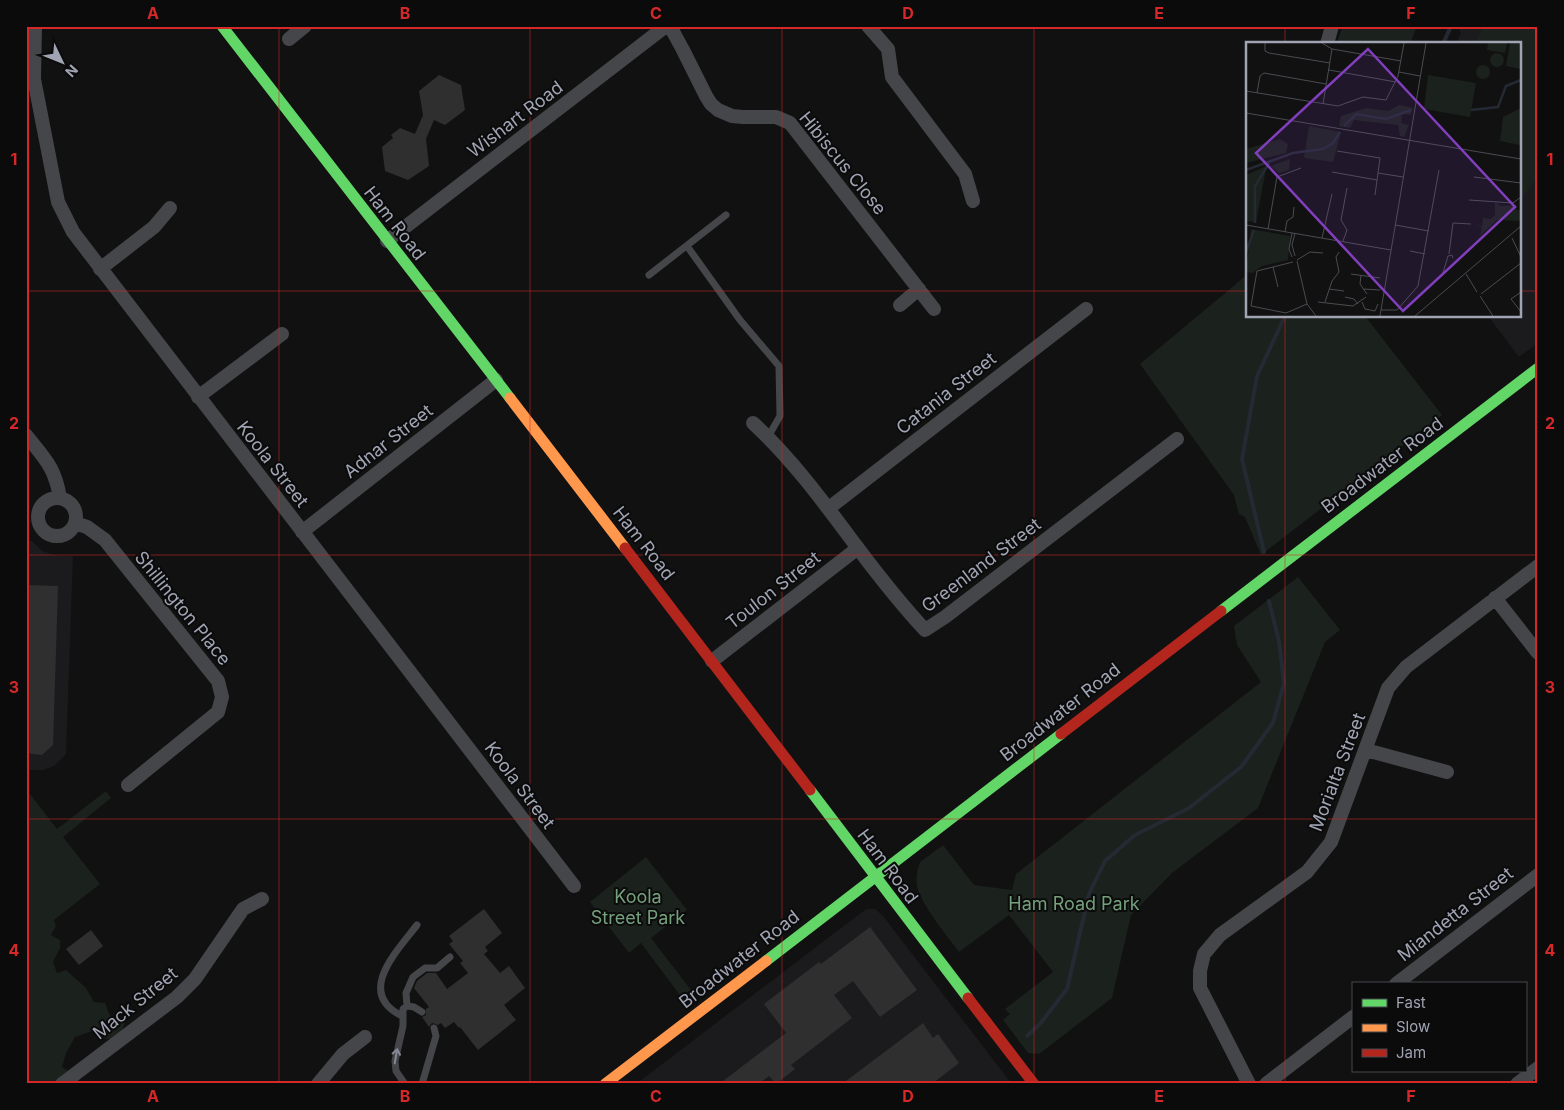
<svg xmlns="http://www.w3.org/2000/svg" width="1564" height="1110" font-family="Inter,sans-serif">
  <rect width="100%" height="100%" fill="#111"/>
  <!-- built -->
  <path fill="#1b1b1d" d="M1457,26h81v317l-19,14 -31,-41h32v-272h-64l5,-11z
    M26,541h6l10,10 16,5h15l-7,198 -12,12 -11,4h-17z
    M866,909h9l8,7 129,168h-376z"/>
  <!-- green -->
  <path fill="#1b211c" d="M1343,26h74l-7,18h-74z
    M1483,26h55v150l-5,8 -13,15v-155h-45z
    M1248,274v42h117l77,99 -181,140 -16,-38 -6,-3 -5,-19 -94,-131z
    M1298,577l42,53 -15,12 -67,166 -86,65 -41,42 -19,83 -73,56 -11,-1 -25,-33 7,-6 -5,-5 48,-37 -44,-57 -50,37c-11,-15 -39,-49 -42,-66 -1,-8 0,-16 3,-24l23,-17 31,40 38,5 4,-16 245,-192 -24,-37 -3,-19z
    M26,789l31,40 49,-38 5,7 -48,39 37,47 -46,36 2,6 -5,9 9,5v8l-7,14 4,11 9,-3 20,18 8,14 11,1 5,13 15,7 -3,8 -8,9 -11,-2 -2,-10 -26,9 -9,16 -4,14 6,4 -16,13h-26z
    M646,857l41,53 -36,28 40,52 -9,8 -41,-55 -12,10 -39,-51z"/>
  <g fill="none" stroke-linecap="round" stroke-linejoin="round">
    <!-- stream -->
    <path stroke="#242a33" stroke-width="4" d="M1443,44l8,-18
      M1264,552l-22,-93 15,-83 28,-60
      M1027,1036l13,-12 27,-35 22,-95 16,-33 30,-26 54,-27 52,-41 32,-44 11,-40 -5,-42 -10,-40"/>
  </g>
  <!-- building -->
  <path fill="#2f2f30" d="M439,75l22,10 4,25 -20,15 -11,-5 -8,19 3,27 -21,14 -23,-9 -3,-24 11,-9 -2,-3 9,-7 15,6 8,-19 -4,-24z
    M26,585l32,1 -5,159 -11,10 -16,-2z
    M484,909l18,24 -17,14 3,4 -4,3 16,19 9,-7 16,22 -21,17 12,15 -38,30 -18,-23 -1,1 -5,-6 -9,6 -4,-5 -3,2 -6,-2 -3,4 -7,-10 4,-2v-6l3,-2 -15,-19 3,-7 10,-8h9l11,16 21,-16 -8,-10 3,-2 -14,-17 4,-3 -4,-5z
    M870,927l47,63 -37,27 -27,-36 -19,14 18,23 -61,47 4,4 -19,15 -7,-8 -10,8h-40l67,-51 -22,-29 55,-42 2,2z
    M91,930l12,16 -24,19 -13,-16z
    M923,1023l10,15 5,-4 21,29 -27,21h-90z"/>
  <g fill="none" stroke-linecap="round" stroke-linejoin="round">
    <!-- lane -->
    <path stroke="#45464a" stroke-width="7" d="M687,246l53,74 39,46 1,50 -12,21
      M649,275l77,-60
      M407,1006l-1,-13 7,-16 12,-9h12l13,-11
      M402,1016c-47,-23 -5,-65 15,-91
      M405,1084l-9,-13 -1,-10 8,-35v-17l4,-3 7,1 8,5
      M422,1084l14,-48 -2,-8"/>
    <!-- street -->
    <path stroke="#45464a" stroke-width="14" d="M35,26l-1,53 24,123 15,30 501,654
      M670,26l13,24 23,46 5,8 7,6 14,6 11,1h33l14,6 144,186
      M868,26l20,23 4,28 73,97 8,27
      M289,39l16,-13
      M1327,44l5,-18
      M387,241l279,-215
      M100,269l54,-42 16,-19
      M900,305l19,-16
      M198,397l84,-63
      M753,423c40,37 72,81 104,124 21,28 44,57 68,83l20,-13 232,-178
      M26,435c19,24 29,32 34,63
      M38 517a19 19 0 1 1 38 0a19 19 0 1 1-38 0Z
      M829,508l257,-199
      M75,523l12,4 18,13 113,141 4,16 -4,15 -90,73
      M302,532l194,-152
      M1495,598l43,55
      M712,661l146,-113
      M1366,750l81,22
      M1396,984l142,-109
      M62,1084l115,-87 18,-18 48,-70 19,-10
      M318,1084l25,-30 22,-17
      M1249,1084l-49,-96v-17l4,-17 16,-19 87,-63 24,-30 57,-154 18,-21 132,-101
      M1266,1084l87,-67
      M1517,1084l21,-16"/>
    <!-- fast -->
    <path stroke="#63d668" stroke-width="11" d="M222,26l288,372
      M1221,611l317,-243
      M810,790l158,208
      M766,961l295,-227"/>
    <!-- slow -->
    <path stroke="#ff974d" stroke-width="11" d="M510,398l115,150
      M605,1084l161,-123"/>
    <!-- jam -->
    <path stroke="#b3261e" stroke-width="11" d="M625,548l185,242
      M1061,734l160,-123
      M968,998l66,86"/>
  </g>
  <!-- one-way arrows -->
  <defs><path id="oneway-shaft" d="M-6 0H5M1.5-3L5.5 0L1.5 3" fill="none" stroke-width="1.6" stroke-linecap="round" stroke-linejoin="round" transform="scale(1.25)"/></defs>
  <use stroke="#858894" href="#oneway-shaft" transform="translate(396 1056) rotate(-80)"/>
  <!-- grid -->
  <path fill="none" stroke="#d62828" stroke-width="1" stroke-opacity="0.55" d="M279,26v1058M530,26v1058M782,26v1058M1034,26v1058M1285,26v18M26,291h1222M1520,291h18M1285,316v768M26,555h1512M26,819h1512"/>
  <g text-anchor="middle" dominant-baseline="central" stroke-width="4" stroke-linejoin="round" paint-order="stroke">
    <!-- street labels -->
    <g font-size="18" fill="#a0a4b3" stroke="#0b0b0c">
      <text transform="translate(515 119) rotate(-37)">Wishart Road</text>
      <text transform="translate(843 163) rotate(51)">Hibiscus Close</text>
      <text transform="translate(395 223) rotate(52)">Ham Road</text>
      <text transform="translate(946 393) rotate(-38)">Catania Street</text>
      <text transform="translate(388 441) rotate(-38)">Adnar Street</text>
      <text transform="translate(273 464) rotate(52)">Koola Street</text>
      <text transform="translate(1382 465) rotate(-37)">Broadwater Road</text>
      <text transform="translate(644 543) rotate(52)">Ham Road</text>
      <text transform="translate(981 565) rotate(-37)">Greenland Street</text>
      <text transform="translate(773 590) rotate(-38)">Toulon Street</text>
      <text transform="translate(183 608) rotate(51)">Shillington Place</text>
      <text transform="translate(1060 712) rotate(-38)">Broadwater Road</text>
      <text transform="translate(1337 772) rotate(-69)">Morialta Street</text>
      <text transform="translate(520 785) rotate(53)">Koola Street</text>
      <text transform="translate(888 866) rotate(53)">Ham Road</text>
      <text transform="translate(1455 914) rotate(-38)">Miandetta Street</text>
      <text transform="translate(739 959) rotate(-38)">Broadwater Road</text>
      <text transform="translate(135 1003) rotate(-39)">Mack Street</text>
    </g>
    <!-- park labels -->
    <g font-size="18" fill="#75a07c" stroke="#0b0b0c">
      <text x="638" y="896">Koola<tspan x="638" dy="21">Street Park</tspan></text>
      <text x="1074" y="903">Ham Road Park</text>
    </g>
  </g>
  <!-- overview -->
  <g transform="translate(1246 42)">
    <rect width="275" height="275" fill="#111"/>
    <path d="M242,1h19l-2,10 -18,-3zM264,1h11v26l-15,-3zM244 18a7 7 0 1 1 14 0a7 7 0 1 1-14 0ZM230 30a7 7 0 1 1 14 0a7 7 0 1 1-14 0ZM182,33l48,8 -6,34 -46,-8zM153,63l14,3 -2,7 -9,-1 -1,9 8,2 -5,12 -4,-1 -2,-11 -44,-5 -4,8 -11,-2 2,-10 25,-8 23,3zM275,66l-1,37 -20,-4 3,-24zM63,84l32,6 -8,30 -29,-4zM34,97l8,5 -2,9 -40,10v-14zM44,117l-1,11 -10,3 -8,-7zM18,125l2,2 -10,53 -10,-1v-46zM249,160l6,4 16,-1 -1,5h5v11l-24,-1 -17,16 2,-9 -9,-2 9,1 1,-8 8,1 4,-4zM5,187l39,7 -2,24 -26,6 -9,7 -7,-1z" fill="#1b211c"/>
    <path fill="none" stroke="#242a33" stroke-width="2.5" d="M225,68l27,-3 8,-21 15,-6M98,84l12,-12 30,5 25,-9M0,128l47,-17 30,-4 10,-6 7,-11M9,181v-37l14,-23M0,210l8,-22"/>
    <path fill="none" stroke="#4a4c52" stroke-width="1" d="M19,1v8l4,2 61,10M76,1l10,6 69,12M83,28l67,12M153,30l21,4M0,49l92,15 25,-9 23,3 12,-24 6,-33M11,51l3,-17 4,-3 62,11M77,62l9,-55M0,71l275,46M91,109l43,7 -5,37M86,130l45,8M132,131l25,4M228,135l47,6M223,158l44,3 8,-6M0,183l145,25M149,183l34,6M22,187l9,-52 24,-9M39,190l2,-11 6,-4 1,-10M46,191l-3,16 3,8M49,191l-3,12 3,11M76,196l10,-44M266,196l9,19M97,199l4,-11 -6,-10 6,-32M164,209l15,3M203,212l4,-31 18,1M51,218l13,-8 13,1M51,219l10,43 9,12M47,220l-36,9 -6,35 35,7 21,-9M27,225l5,20M105,232l29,4M220,232l11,18M115,233l-1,9 7,10M196,234l6,-20 4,-1 1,3M83,247l15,2M117,247l17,1M275,250l-10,7 10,13M235,252l40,-31M234,254l13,20M99,255l9,2 4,5M72,260l35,4 13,-9M79,260l7,-21 7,-9 -3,-15 3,-5M116,260l3,7 10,2 3,-7M135,268h16l21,-24 21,-116M134,274l46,-273M169,274l106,-90"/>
    <path fill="#813ebd" fill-opacity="0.15" stroke="#813ebd" stroke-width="2.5" d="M122,7l147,158 -112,104 -147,-158z"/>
    <rect width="275" height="275" fill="none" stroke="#a0a4b3" stroke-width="2.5"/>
  </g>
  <!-- border -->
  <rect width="1564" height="1110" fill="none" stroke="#0b0b0c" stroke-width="55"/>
  <!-- legend -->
  <rect x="1352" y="982" width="175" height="90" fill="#0b0b0c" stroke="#47484f"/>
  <rect x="1362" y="999" width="25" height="8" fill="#63d668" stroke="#47484f"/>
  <text x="1396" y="1008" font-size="15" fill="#a0a4b3">Fast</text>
  <rect x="1362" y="1024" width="25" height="8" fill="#ff974d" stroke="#47484f"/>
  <text x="1396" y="1032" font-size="15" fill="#a0a4b3">Slow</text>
  <rect x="1362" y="1049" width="25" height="8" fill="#b3261e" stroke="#47484f"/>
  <text x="1396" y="1058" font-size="15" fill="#a0a4b3">Jam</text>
  <!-- north arrow -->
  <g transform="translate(62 62) rotate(133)" stroke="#0b0b0c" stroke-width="4" paint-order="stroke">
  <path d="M0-4L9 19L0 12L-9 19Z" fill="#a0a4b3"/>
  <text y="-8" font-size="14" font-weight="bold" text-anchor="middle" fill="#a0a4b3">N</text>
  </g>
  <rect x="28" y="28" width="1508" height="1054" fill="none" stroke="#d62828" stroke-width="2"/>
  <g font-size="16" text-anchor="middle" font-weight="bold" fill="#d62828">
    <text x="153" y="19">A</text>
    <text x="405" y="19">B</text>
    <text x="656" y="19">C</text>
    <text x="908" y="19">D</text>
    <text x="1159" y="19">E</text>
    <text x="1411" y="19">F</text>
    <text x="14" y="165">1</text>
    <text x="1550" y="165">1</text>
    <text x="14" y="429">2</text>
    <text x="1550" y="429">2</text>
    <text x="14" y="693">3</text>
    <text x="1550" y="693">3</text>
    <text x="14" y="956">4</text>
    <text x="1550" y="956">4</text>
    <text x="153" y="1102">A</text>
    <text x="405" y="1102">B</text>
    <text x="656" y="1102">C</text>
    <text x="908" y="1102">D</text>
    <text x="1159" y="1102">E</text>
    <text x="1411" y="1102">F</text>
  </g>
</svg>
